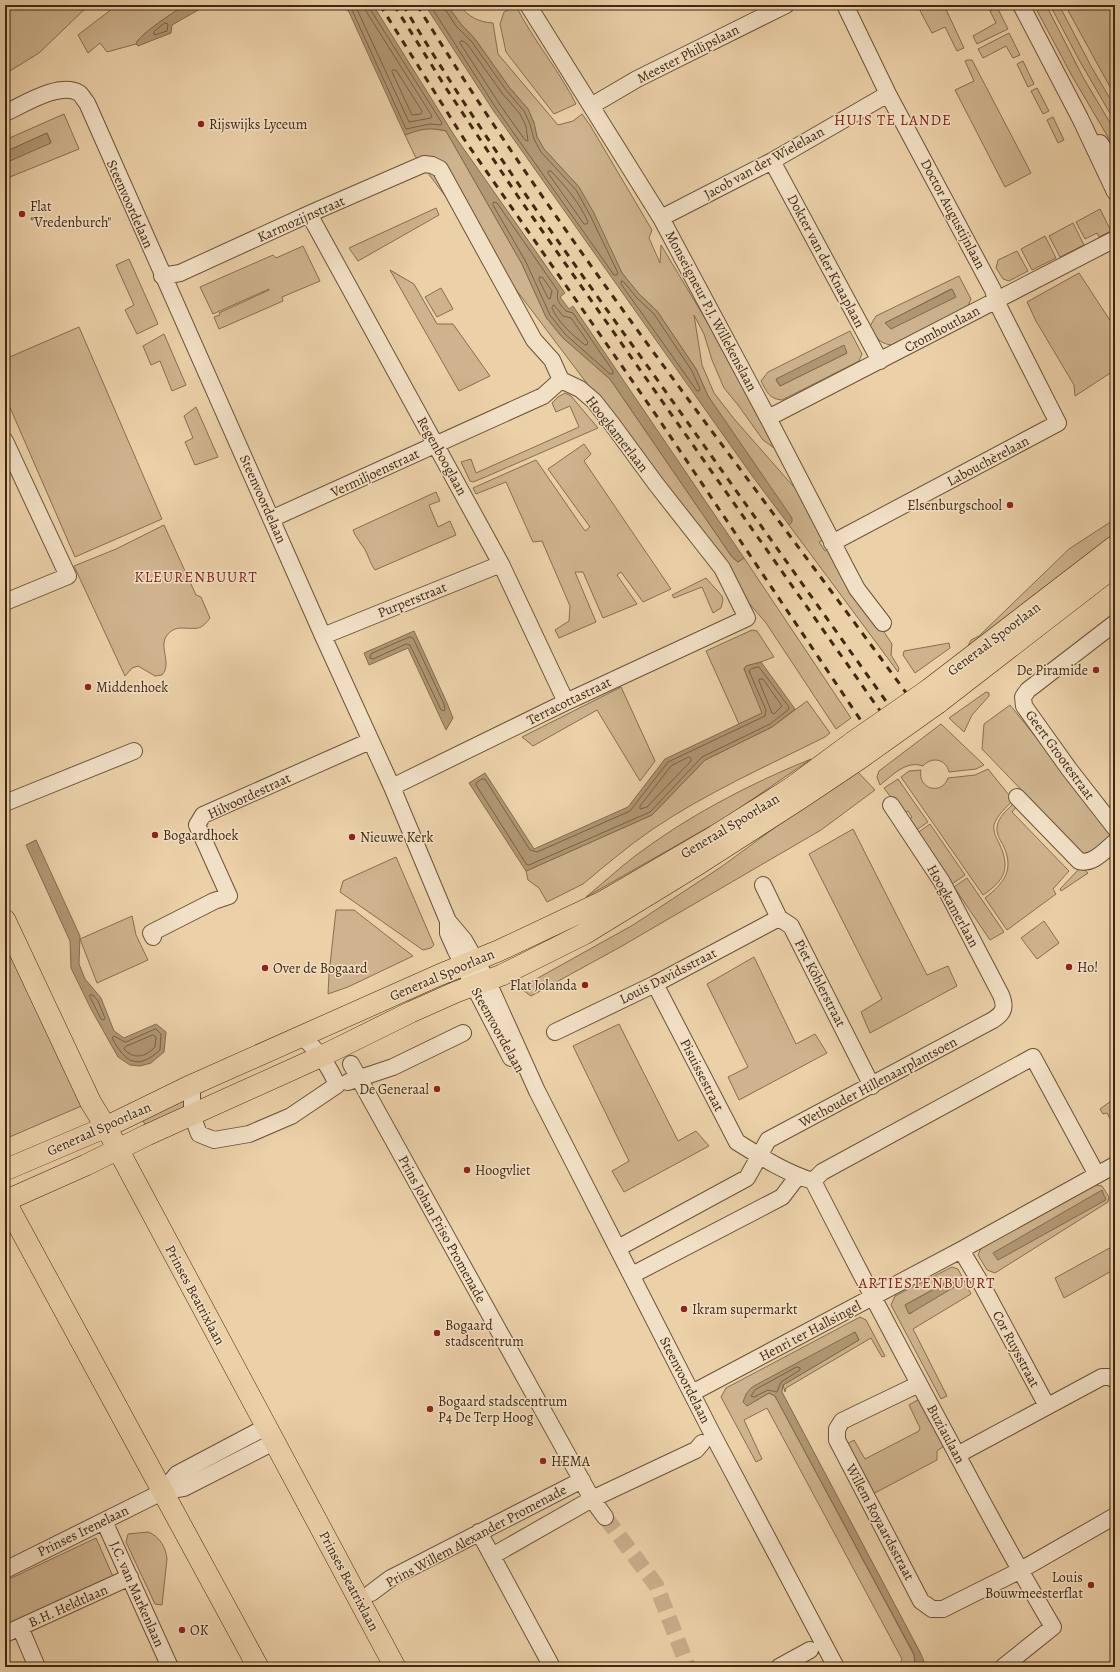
<svg xmlns="http://www.w3.org/2000/svg" width="1120" height="1672" font-family="Alegreya,serif">
  <rect width="100%" height="100%" fill="#ebd0a8"/>
  <filter id="stains"><feTurbulence type="fractalNoise" baseFrequency=".005" numOctaves="4"/><feColorMatrix values="0 0 0 0 .2 0 0 0 0 .09 0 0 0 0 .02 0 0 0 .5 -.17"/></filter>
  <radialGradient id="worn" r=".72"><stop offset=".6" stop-color="#630" stop-opacity="0"/><stop offset="1" stop-color="#630" stop-opacity=".3"/></radialGradient>
  <!-- green -->
  <path fill="#ceb38e" stroke="#886e4f" fill-rule="evenodd" d="M5,5h84l-50,48 -34,21z
    M117,5h68c-9,6 -47,30 -49,39l-29,8 -7,-9 -12,10 -10,-18z
    M447,5h12c10,12 19,17 34,18l5,31 60,71 15,-4 9,-7 8,11 62,105 -3,8 11,25 1,-18 81,135 39,73 -18,-13 -25,-35 -14,-17 -12,-28 -8,-26 -10,-19 8,50 12,28 21,27 58,66 8,4 22,50 -4,2 6,9 4,-2 63,95 -1,11 8,13 -1,4 -109,-147 3,-3 -1,-4 -83,-122 -12,-27 -39,-58 -18,-17 -17,-21 -43,-86 -35,-38 -7,-12 -3,-14 -6,-14 -19,-22 -34,-48 -15,-16z
    M917,5h27l20,43 -7,3 -12,-24 -13,6z
    M1034,5h12l38,74 31,52v18l-43,-73z
    M1050,5h9l33,63 23,39v15l-37,-64z
    M1065,5h50v91z
    M516,6c17,34 43,64 60,98l-22,10 -48,-62 -6,-28 4,-12z
    M997,7l11,22 -31,15 -4,-8 23,-13 -6,-12z
    M1009,33l11,22 -7,3 -7,-12 -23,12 -5,-9z
    M967,60h5l59,113 -26,14 -50,-97 19,-9 -9,-20z
    M1023,61l11,23 -6,3 -11,-23z
    M1037,88l12,23 -6,3 -12,-23z
    M64,114l15,35 -74,30v-16l46,-21 -4,-9 -42,19v-12z
    M1053,117l11,23 -6,3 -11,-23z
    M430,128l16,3 76,133 24,53 16,20 48,42 122,178 6,5 6,-4 107,160 -15,11 -70,-106 -28,-33 -13,-24 -310,-410 -10,-21 12,-5z
    M436,208l3,7 -81,46 -9,-13z
    M1100,209l11,22 -12,6 -2,-4 -12,6 -9,-17z
    M1073,223l11,22 -24,12 -11,-21z
    M1045,236l11,22 -24,12 -11,-21z
    M303,246l17,35 -38,16 1,4 -64,28 -5,-12 6,-2 -1,-2 50,-23v-1l-56,25 -13,-27 73,-32 3,3z
    M1017,251l11,20 -19,10 -6,-2 -7,-11 2,-8z
    M129,259l29,65 -21,10 -12,-24 9,-5 -18,-40z
    M390,270l24,14 23,40h16l37,52 -31,15z
    M1079,273l36,55v42l-40,26 -1,-11 -38,-64 -9,-19z
    M959,276l12,23 -3,7 -77,39c-13,-2 -15,-8 -21,-19l6,-10zM951,289l4,8 -70,26z
    M441,288l12,21 -16,8 -12,-20z
    M79,327l83,192 -87,38 -70,-161v-37z
    M850,331l12,23 -3,7 -77,39c-13,-1 -15,-8 -21,-19l7,-9zM847,353l-67,33 -4,-6z
    M164,334l22,51 -14,6 -12,-30 -9,4 -8,-19z
    M565,393l6,3 27,32 -115,50 -10,4 -3,-1 -9,-19 10,-3 5,14 103,-46 -9,-21 -14,6 -4,-9 6,-6z
    M196,407l22,50 -23,8 -10,-23 8,-4 -9,-22z
    M584,444l7,10 -7,7 87,128 -28,13 -22,-30 -4,3 20,29 -34,14 -20,-46h-8l21,50 -37,16 -4,-8 14,-9 1,-15 -28,-65 -9,1 -27,-60 -30,12 -3,-6 63,-28 49,71 5,-4 -42,-58z
    M436,492l4,9 -11,4 9,22 12,-6 6,14 -81,35c-6,-8 -7,-18 -14,-26 -3,-5 -6,-8 -8,-14z
    M1115,519v19l-149,112 5,-10 8,-4 90,-87z
    M164,525l32,70 5,2 9,21c-3,4 -7,9 -12,10 -11,2 -21,-4 -30,6 -11,12 5,29 -6,41l-7,1 -17,-10 -6,2 -7,8 -51,-110 42,-17z
    M706,578l16,18 1,4 -2,8 -8,5 -11,-26 -28,11 -2,-3z
    M752,630l5,1 17,26 -13,5 -15,4 -2,3 19,44 -24,11 -33,-73z
    M949,643l1,5 -35,25 -12,-18 1,-4z
    M621,687l34,74 -15,20 -43,-71 -64,36 -11,-9z
    M986,692l3,1v3l-17,19 -8,17 -15,-14z
    M807,701l23,32 -5,4c-58,29 -119,56 -172,92 -25,17 -47,36 -70,55l-36,18 -8,-14 -11,-8 -2,-9 126,-56 53,-55 67,-33z
    M1010,705l105,130 -26,20h-5l-102,-106 2,-25z
    M941,724l43,41 -8,4 -27,3c-3,-13 -17,-16 -26,-6 -17,-6 -30,9 -43,19l-3,-8 2,-6z
    M811,759l-83,57 -142,81c16,-13 32,-28 49,-41 53,-40 114,-72 176,-97z
    M855,769l20,21 -54,40 -199,116 -91,50 -11,-8 113,-63 88,-58z
    M988,769l25,31c-7,8 -16,15 -19,25 -1,7 2,12 5,18 12,25 6,37 -16,52l-82,-118 8,-6 12,-1c-4,19 21,26 27,8l27,-3z
    M898,779l30,43 -13,9 -8,-10 5,-4 -4,-6 -5,3 -19,-26z
    M1015,802l3,3 -6,7 57,59 -16,18 3,5 -49,36 -22,-32c19,-15 30,-28 18,-53 -3,-5 -7,-12 -6,-18 1,-10 11,-18 18,-25z
    M930,824l35,51 -13,9 -36,-50z
    M853,829l74,146 21,-9 9,20 -87,47 -9,-21 21,-13 -73,-145z
    M396,857l38,88 -3,3 -8,2 -83,-58 3,-11z
    M1079,869l6,1 3,3 -27,18 -1,-2z
    M967,878l37,54 -14,8 -36,-53z
    M336,910h18l59,46 -65,31 -20,7 1,-20z
    M132,916l4,19 12,25 -51,23 -17,-44z
    M1044,921l15,22 -22,16 -16,-21z
    M5,936l81,168 -81,35z
    M754,957l42,87 19,-10 12,19 -88,47 -11,-23 20,-10 -41,-83z
    M619,1024l59,117 18,-10 13,15 -85,46 -12,-21 17,-10 -56,-115z
    M185,1098l-1,12 -37,17 -6,-9z
    M1115,1098v30l-8,-15 -4,1 -3,-5z
    M1096,1185l6,1 7,11 -1,5 -113,71 -8,-3 -9,-15 4,-9z
    M1115,1245v24l-51,29 -9,-20z
    M952,1267l6,2 13,25 -58,35 34,67 -6,3 -50,-94 4,-9zM950,1280l-40,34 -1,-1 -4,-8z
    M860,1317l6,3 19,36 -3,1 -11,-19 -85,50 -1,4 -2,-7 76,-45 -4,-8 -108,73 22,-12 6,3 139,259 1,8 -1,4h-15l3,-8 -135,-251 -23,12 18,39 -6,3 -35,-65 5,-9z
    M923,1397l24,47 -10,7v9l-64,34 -26,-50 7,-4 11,19 54,-28 1,-3 -11,-23z
    M148,1532c11,4 18,15 19,27l-5,46 -7,-1 -29,-62 2,-8z
    M96,1538l19,43 -110,49v-49z"/>
  <!-- water -->
  <path fill="#b19774" stroke="#846b4c" d="M185,5h22l-35,20 -1,8 -33,13 -2,-2c2,-9 40,-33 49,-39z
    M341,5h32l81,130 111,158 -5,4 9,12 4,-3 171,252 -6,4 -6,-5 -122,-178 -48,-42 -16,-20 -24,-53 -76,-133c-17,-4 -25,-2 -41,4l-56,-123z
    M425,5h22l13,18 15,16 34,48 19,22 6,14 3,14 7,12 35,38 15,26 28,60 17,21 18,17 39,58 12,27 84,122v4l-3,3 -36,-48 -260,-367z
    M47,133l4,10 -46,20v-11z
    M952,289l4,8 -65,32 -6,-6z
    M844,345l3,8 -67,33 -4,-7z
    M414,631l33,72 6,15 -7,12 -38,-82 -39,17 -5,-12z
    M761,662l34,47 -23,18 -67,33 -53,55 -126,56 -57,-88 16,-10 49,76 94,-42 37,-48 97,-46 -18,-44 2,-3z
    M36,840l44,96 -1,28 6,15 16,19 13,33 10,7 32,-14 10,8 -2,20 -13,11 -11,3 -10,-1 -12,-8 -27,-48 -20,-41 -1,-27 -44,-96z
    M1102,1190l4,10 -108,60 -5,-7z
    M951,1280l5,6 -47,28 -4,-9z
    M855,1332l4,8 -76,45 -1,7 139,262 5,13h-12l1,-4 -1,-9 -139,-258 -6,-3 -22,13 -4,-4 3,-8 6,-7z"/>
  <g fill="none" stroke-linecap="round" stroke-linejoin="round">
    <!-- shore -->
    <path stroke="#796042" stroke-width="1" d="M347,5l5,5 54,119 24,-5 11,1 1,-2 -72,-114v-4
      M355,5l54,117 22,-4 1,-2 -66,-105 -1,-6
      M430,5l66,103 118,167h3l1,-2 -28,-58 -14,-25 -35,-38 -7,-13 -4,-15 -6,-13 -18,-21 -34,-48 -16,-16 -11,-17 -1,-4
      M165,23l3,1 -1,7 -13,4v-3z
      M461,41h2l5,4 34,48 18,21 6,12 2,15 -3,-1 -25,-35 -40,-62z
      M393,70h3l26,41 -1,3 -9,1 -20,-43z
      M549,171h2c15,16 28,31 37,51l-1,2h-3l-36,-51z
      M494,202l3,1 61,88c-2,10 1,12 8,20l7,2 40,58v3h-3l-45,-40 -15,-19 -24,-53 -33,-57z
      M540,277l3,1 9,13 -2,8 -2,-1 -9,-18z
      M622,281l2,1 12,15 18,17 38,57 8,18 -1,2h-2l-76,-107z
      M554,305l9,11 8,2 17,24 -1,3h-2c-12,-10 -27,-22 -33,-37z
      M410,637l3,1 31,66 1,5 -1,2 -3,-1 -31,-65 -4,-1 -33,15 -3,-1 1,-4z
      M759,667l30,40 -1,3 -18,14 -68,33 -52,55 -121,53h-2l-51,-80v-2l6,-4h3l45,71 7,2 93,-41 38,-49 97,-46 1,-6 -17,-39 2,-2z
      M760,679h3l19,27 -8,8 -2,-1 -13,-32z
      M689,757l2,1v3l-44,46 -7,2v-3l31,-40z
      M90,995h3l5,6 7,17 -1,2 -3,-1 -11,-22z
      M156,1029l5,5 -1,16c-23,21 -35,12 -48,-12l2,-2 11,6z
      M153,1035l3,2 -1,10c-10,10 -21,13 -31,2l1,-2z
      M797,1367l3,1v2l-19,12 -4,10 -9,-2 -14,7 -3,-1 4,-6z"/>
    <!-- minor-tunnel -->
    <path stroke="#c9ae8a" stroke-width="16" stroke-dasharray="16 8" stroke-linecap="butt" d="M605,1517l51,68 32,82"/>
    <defs>
      <path id="minor" d="M528,5l133,213 107,200 81,156 8,15 26,34
        M1021,5l59,113 35,74
        M591,106l46,-27 149,-74
        M5,113c18,-8 55,-32 74,-20 3,2 5,7 8,10l236,533 69,151 56,134 16,19 23,40 50,111 177,346 122,230
        M1100,143l15,23
        M772,161l108,200
        M309,214l192,350 65,138
        M661,218l111,-57 116,-67
        M162,276l18,-3 129,-59 115,-50 8,1 8,4 94,171 18,20 9,20 19,9 14,12 18,23 44,60 66,84 25,50 -181,84 -174,85
        M768,418l347,-179
        M5,441l63,135 -63,26
        M271,519l272,-123 18,-16
        M832,543l226,-120 -62,-122 -3,-11 -105,-196 -43,-89
        M1115,623l-87,67 -5,7 1,9 45,63 46,59
        M323,636l178,-72
        M1017,797l62,64c14,4 26,-11 36,-19
        M5,803l129,-52
        M763,885l16,33 12,8 81,160
        M448,921v12l8,18 55,107
        M153,937l-2,-4 63,-32 15,-5 -32,-71 6,-10 167,-74
        M655,984l82,158c24,15 49,31 76,39
        M555,1032l100,-48 124,-66
        M351,1064l241,435 13,18
        M348,1082l45,-15 70,-34
        M192,1085v30l7,19 15,6 35,-6 42,-18 46,-31c-8,-20 -19,-33 -34,-48
        M813,1181c43,84 87,168 132,251 35,66 70,131 108,195l-50,40
        M813,1181l9,-9 211,-115 64,118
        M618,1248l129,-70 21,-38 225,-120c11,-7 13,-13 8,-25l-59,-113 -51,-77
        M961,1250l21,35 65,121
        M632,1275l150,-78 16,-21
        M919,1384l-77,37 -5,8v11l84,161 11,8h11l76,-38 96,-55
        M692,1393l269,-143 154,-85
        M957,1455l145,-78h8l5,3
        M162,1492l15,-18 89,-47
        M104,1521l66,146
        M479,1532l73,135
        M492,1556l100,-57 104,-49 6,-7
        M5,1570l139,-69 18,-9 22,-4 90,-46
        M371,1593l20,-15 191,-98
        M20,1627l17,40
        M5,1634l125,-57
        M779,1667l31,-17"/>
      <path id="major" d="M928,690l187,-144
        M938,703l177,-137
        M5,920l86,183 15,24 289,540
        M5,1170l101,-43 86,-42 247,-110 59,-24 104,-49 113,-66 76,-48 62,-46
        M5,1201l81,-36 61,-30 175,-79 89,-44 45,-20 46,-17 82,-41 116,-71 101,-65 61,-41
        M5,1201l253,466"/>
    </defs>
    <!-- minor casing -->
    <use href="#minor" stroke="#6c5236" stroke-width="18"/>
    <!-- major casing -->
    <use href="#major" stroke="#412810" stroke-width="22"/>
    <!-- minor -->
    <use href="#minor" stroke="#f2e0c6" stroke-width="16"/>
    <!-- major -->
    <use href="#major" stroke="#ebd0a8" stroke-width="21"/>
    <!-- rail -->
    <path stroke="#412810" stroke-width="3" stroke-dasharray="7 7" stroke-linecap="butt" d="M380,5l84,134 194,279 226,337
      M394,5l52,83 71,107 385,547
      M403,5c76,127 162,247 248,366 87,122 173,244 260,365
      M417,5c154,251 339,480 511,718"/>
    <defs>
      <path id="major-bridge" d="M853,742l75,-52
        M862,757l76,-54"/>
    </defs>
    <!-- major-bridge casing -->
    <use href="#major-bridge" stroke="#412810" stroke-width="22" stroke-linecap="butt"/>
    <!-- major-bridge -->
    <use href="#major-bridge" stroke="#ebd0a8" stroke-width="21"/>
  </g>
  <!-- markers -->
  <g fill="#8f2418" stroke="#f2e0c6" stroke-width="1.5">
    <circle cx="201" cy="124" r="4"/>
    <circle cx="22" cy="214" r="4"/>
    <circle cx="1010" cy="505" r="4"/>
    <circle cx="1096" cy="670" r="4"/>
    <circle cx="88" cy="687" r="4"/>
    <circle cx="155" cy="835" r="4"/>
    <circle cx="352" cy="837" r="4"/>
    <circle cx="1069" cy="967" r="4"/>
    <circle cx="265" cy="968" r="4"/>
    <circle cx="585" cy="985" r="4"/>
    <circle cx="437" cy="1089" r="4"/>
    <circle cx="467" cy="1170" r="4"/>
    <circle cx="684" cy="1309" r="4"/>
    <circle cx="437" cy="1333" r="4"/>
    <circle cx="430" cy="1409" r="4"/>
    <circle cx="543" cy="1461" r="4"/>
    <circle cx="1091" cy="1585" r="4"/>
    <circle cx="182" cy="1630" r="4"/>
  </g>
  <g text-anchor="middle" dominant-baseline="central" stroke-width="3" stroke-linejoin="round" paint-order="stroke">
    <!-- street labels -->
    <g font-size="14" fill="#412810" stroke="#f2e0c6">
      <text transform="translate(688 54) rotate(-27)">Meester Philipslaan</text>
      <text transform="translate(764 163) rotate(-29)">Jacob van der Wielelaan</text>
      <text transform="translate(130 204) rotate(66)">Steenvoordelaan</text>
      <text transform="translate(953 214) rotate(62)">Doctor Augustijnlaan</text>
      <text transform="translate(301 219) rotate(-24)">Karmozijnstraat</text>
      <text transform="translate(826 261) rotate(62)">Dokter van der Knaaplaan</text>
      <text transform="translate(711 311) rotate(62)">Monseigneur P.J. Willekenslaan</text>
      <text transform="translate(942 329) rotate(-28)">Cromhoutlaan</text>
      <text transform="translate(617 434) rotate(52)">Hoogkamerlaan</text>
      <text transform="translate(442 456) rotate(61)">Regenbooglaan</text>
      <text transform="translate(988 461) rotate(-28)">Labouchèrelaan</text>
      <text transform="translate(375 473) rotate(-25)">Vermiljoenstraat</text>
      <text transform="translate(263 499) rotate(66)">Steenvoordelaan</text>
      <text transform="translate(412 600) rotate(-22)">Purperstraat</text>
      <text transform="translate(994 639) rotate(-37)">Generaal Spoorlaan</text>
      <text transform="translate(569 701) rotate(-26)">Terracottastraat</text>
      <text transform="translate(1060 755) rotate(54)">Geert Grootestraat</text>
      <text transform="translate(249 796) rotate(-25)">Hilvoordestraat</text>
      <text transform="translate(730 826) rotate(-31)">Generaal Spoorlaan</text>
      <text transform="translate(953 906) rotate(61)">Hoogkamerlaan</text>
      <text transform="translate(442 975) rotate(-23)">Generaal Spoorlaan</text>
      <text transform="translate(668 976) rotate(-27)">Louis Davidsstraat</text>
      <text transform="translate(820 983) rotate(63)">Piet Köhlerstraat</text>
      <text transform="translate(498 1030) rotate(61)">Steenvoordelaan</text>
      <text transform="translate(702 1075) rotate(63)">Pisuissestraat</text>
      <text transform="translate(878 1082) rotate(-28)">Wethouder Hillenaarplantsoen</text>
      <text transform="translate(99 1129) rotate(-24)">Generaal Spoorlaan</text>
      <text transform="translate(442 1229) rotate(61)">Prins Johan Friso Promenade</text>
      <text transform="translate(195 1295) rotate(62)">Prinses Beatrixlaan</text>
      <text transform="translate(810 1331) rotate(-28)">Henri ter Hallsingel</text>
      <text transform="translate(1016 1349) rotate(62)">Cor Ruysstraat</text>
      <text transform="translate(685 1380) rotate(63)">Steenvoordelaan</text>
      <text transform="translate(946 1434) rotate(62)">Buziaulaan</text>
      <text transform="translate(880 1522) rotate(62)">Willem Royaardsstraat</text>
      <text transform="translate(83 1531) rotate(-26)">Prinses Irenelaan</text>
      <text transform="translate(476 1536) rotate(-28)">Prins Willem Alexander Promenade</text>
      <text transform="translate(349 1581) rotate(62)">Prinses Beatrixlaan</text>
      <text transform="translate(137 1594) rotate(66)">J.C. van Markenlaan</text>
      <text transform="translate(68 1606) rotate(-24)">B.H. Heldtlaan</text>
    </g>
    <!-- poi labels -->
    <g font-size="14" fill="#412810" stroke="#f2e0c6" text-anchor="start">
      <text x="209" y="124">Rijswijks Lyceum</text>
      <text x="30" y="206">Flat<tspan x="30" dy="16">"Vredenburch"</tspan></text>
      <text x="1002" y="505" text-anchor="end">Elsenburgschool</text>
      <text x="1088" y="670" text-anchor="end">De Piramide</text>
      <text x="96" y="687">Middenhoek</text>
      <text x="163" y="835">Bogaardhoek</text>
      <text x="360" y="837">Nieuwe Kerk</text>
      <text x="1077" y="967">Ho!</text>
      <text x="273" y="968">Over de Bogaard</text>
      <text x="577" y="985" text-anchor="end">Flat Jolanda</text>
      <text x="429" y="1089" text-anchor="end">De Generaal</text>
      <text x="475" y="1170">Hoogvliet</text>
      <text x="692" y="1309">Ikram supermarkt</text>
      <text x="445" y="1325">Bogaard<tspan x="445" dy="16">stadscentrum</tspan></text>
      <text x="438" y="1401">Bogaard stadscentrum<tspan x="438" dy="16">P4 De Terp Hoog</tspan></text>
      <text x="551" y="1461">HEMA</text>
      <text x="1083" y="1577" text-anchor="end">Louis<tspan x="1083" dy="16">Bouwmeesterflat</tspan></text>
      <text x="190" y="1630">OK</text>
    </g>
    <!-- neighbourhood labels -->
    <g font-size="15" letter-spacing="1" fill="#7a1f14" stroke="#f2e0c6">
      <text x="893" y="120">HUIS TE LANDE</text>
      <text x="196" y="577">KLEURENBUURT</text>
      <text x="927" y="1283">ARTIESTENBUURT</text>
    </g>
  </g>
  <!-- margin -->
  <rect width="1120" height="1672" fill="none" stroke="#ebd0a8" stroke-width="20"/>
  <rect x="6" y="6" width="1108" height="1660" fill="none" stroke="#412810" stroke-width="2"/>
  <rect x="10" y="10" width="1100" height="1652" fill="none" stroke="#412810"/>
  <rect width="100%" height="100%" filter="url(#stains)"/>
  <rect width="100%" height="100%" fill="url(#worn)"/>
</svg>
